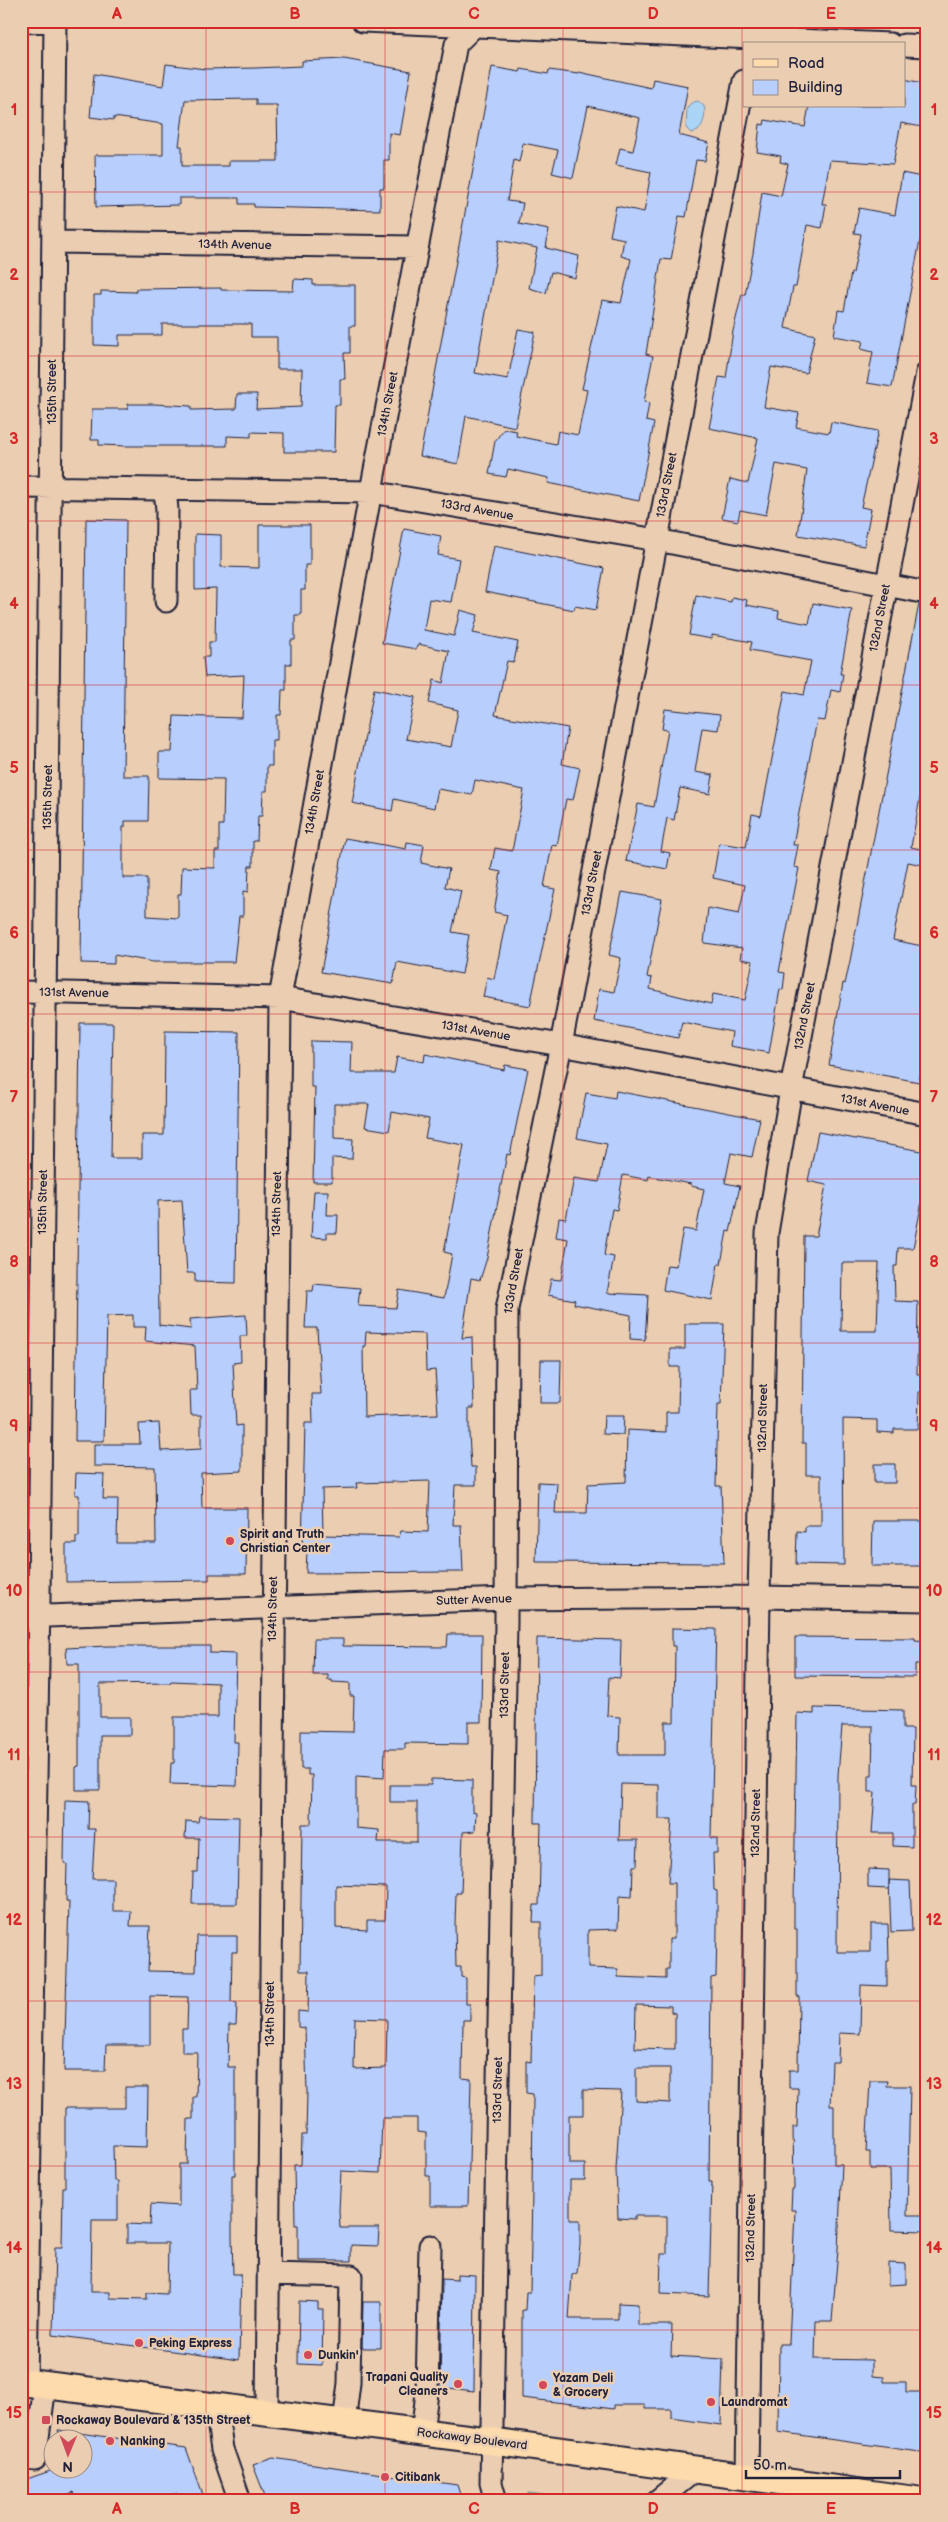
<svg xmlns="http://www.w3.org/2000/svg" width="948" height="2522" font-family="'Balsamiq Sans',sans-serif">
  <rect width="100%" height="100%" fill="#ebceb2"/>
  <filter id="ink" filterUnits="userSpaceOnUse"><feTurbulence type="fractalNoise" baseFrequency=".02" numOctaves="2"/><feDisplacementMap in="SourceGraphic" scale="10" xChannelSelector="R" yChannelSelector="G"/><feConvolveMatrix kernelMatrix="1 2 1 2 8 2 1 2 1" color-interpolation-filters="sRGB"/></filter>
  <g filter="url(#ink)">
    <!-- green -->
    <path fill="#9ee3af" stroke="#608275" d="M528,2493l59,8h-58z"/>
    <!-- water -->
    <path fill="#abd5f6" stroke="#748dab" d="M698,101l6,5c2,9 0,17 -6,25l-7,2 -5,-5 1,-20 4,-5z"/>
    <!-- building -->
    <path fill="#b8cefd" stroke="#22223b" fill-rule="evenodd" d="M344,59l67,12 -11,64 -11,-2v27h-5v28h-4v22l-126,-3v-3h-15v-6h-60v7l-83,2 -1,-52h68v-31l-49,-7v3l-24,-3 4,-43 69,12 3,-22 39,5 51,-1 46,-2v-5zM256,99v6h21l1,56h-49v5h-47v-20h-3l6,-46z
      M492,67l28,5 1,-3 27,5 1,-4 30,4v-2l72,16 2,-9 35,7 -9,49 30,8 -4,18 -9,-1 -10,57 -7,-1 -8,44 -10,-1 -15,95 7,2 -9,46 5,1 -3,18 8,2 -15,78 -91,-18 1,-5 -41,-9 -2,8 -17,-3 6,-33 9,-12 13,2 -1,5 40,8 2,-13 20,4 9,-45 -5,-1 20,-89 19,3 10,-44 -10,-3 3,-17 -14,-3 6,-30 28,6 7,-40 -35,-7 4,-17 13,3 7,-33 -52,-12 -15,72 -21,-5 6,-23 -35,-7 -4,19 -5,-2 -7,41 16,2 -4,21 30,6 -3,18 33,8 -4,22 -24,-6 -5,21 -17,-5 8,-40 -38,-8 -24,133 33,6 10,-50 17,3 -20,95 -49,-11 -8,48 -38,-8z
      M904,79l23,5v44l-26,-5 -8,41 -63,-4 -8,44h4l-4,24 -15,-3 -11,62h-3l-8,41 30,7 -9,38 -35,-6 -7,40 35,6 -3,14 33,6 2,-11 47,9 -17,76 10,2 -7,37 -66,-11 9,-65 -31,-6 -10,51 -26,-5 -2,11 -16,-3 8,-39 18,4 10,-45 -49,-10 3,-15 7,-36 7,1 7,-47 9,-37 3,1 8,-42 9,-61 19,4 7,-32 -8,-2 1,-6 -24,-4 3,-28 4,1 1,-5 40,7 4,-21h95z
      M902,173l25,5v26l-35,183 -25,-4 6,-31 -12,-3 2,-8 -29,-5 4,-26 6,1 7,-38h2l8,-39 -7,-1 5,-25 36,7z
      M294,279l19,1v5h42v41h-5v27h-6l1,26h-5v26h-5l-1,47h-50v-19l-33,-1v5l-24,-1v10h-100l-28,-1v-5h-8l1,-31h36v-5h26l37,2v4l45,-1 1,-15h20l-1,15 45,-2 1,-38h-25v-32h-26v-13h-89v11h-43v11l-25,-1v-50h7v-4l35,1v-3l85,-1v2l72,1z
      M86,519l40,1 -3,256h26l-1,45h-23v6h-2v51h24v38l31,2v-24h3l1,-27 33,1v-17h4v-26h4l1,-46 -65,-1v-26h13l2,-36 68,2 2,-43 -39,2 -2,-20h6v-15h6l1,-53 -21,1v-56l26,1v32l38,1v-43h51v40h-5v25h-4v25h-6v25h-4v24h-5v26h-4l-1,25h-4v25h-5v26h-5v25h-4l-1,25h-4l-1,25h-4v25h-4l-1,26 -5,-1v25h-4l-5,46h-81l-39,-7v9l-33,-1z
      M404,529l37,7 -3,19 21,4 -8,43 -22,-3 -5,31 30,6 6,-26 18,5 -5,18 45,9 -4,20 -7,-1 -12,54 73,13 -6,36 18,4 -7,32 -7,-1 -9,47 -5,-1 -8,42 11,2 -25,117 -47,-9 4,-20 7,2 13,-64 -13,-3 7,-40 -10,-2 4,-22 17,3 12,-61 -49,-10 -3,15 -34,-6 -4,19 -40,-9 -2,12 -40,-8 22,-114 41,8 -9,42 45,8 7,-37 -29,-7 5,-23 9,3 6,-32 -31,-7 -2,5 -34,-6z
      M494,546l110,22 -8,42 -21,-4 -1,4 -89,-18z
      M696,595l35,7 1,-5 15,3 -1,5 33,6 -1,7 31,6 4,-21 39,7 -12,64h3l-3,18 -9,-2 -6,31 -8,-1 -20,103 -4,22h5l-4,22 5,1 -20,104 6,1 -2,17 -3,-1 -11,64 -39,-7 2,-14 -50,-10 -4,16 -84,-17 5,-32 15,3 7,-34 -12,-3 13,-63 40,7 -15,78 5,1 -2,11 61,15 2,-10 32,6 8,-39 -13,-2 2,-11 -38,-5 4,-35 31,6 6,-29 -32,-7 6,-35 27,4 6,-33 9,2 24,-125 19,4 7,-34 -61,-11 2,-8 -40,-7v4l-23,-4z
      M919,604l8,1v183l-5,-1 -11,60 14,3 -2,15 -15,-3 -15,78 34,7v89l-8,46 -90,-17 14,-82 2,1 5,-23z
      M665,709l55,6 -2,15 -16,-2 -7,44 18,3 -3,19 -30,-6 -6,32 -7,-2 -6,33 9,2 -3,16 -41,-8 12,-57 16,3 14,-77 -6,-1z
      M345,838l61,11 1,-7 17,3 -3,18 28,6 -4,18 16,4 -9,41 17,3 -7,39 -65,-12 -4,22 -72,-12z
      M80,1023h33l-2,135h31v-23h22l1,-104 74,1 -3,251 -41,-1v-9h-8l-5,-73 -24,1 1,124 32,4 -1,-10 56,-4 1,21h-7l1,26 -8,1 3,63 6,-1v46l-41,2 1,35h45l-1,66h-37v6l-143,2v-38h10v-7h3v-42h-4l1,-22 28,1 -1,25h15l-1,44h39l-1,-76 -61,-1v-22h46l-1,-20 20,-1 2,28 40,-2v-34h-10l-1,-25h7l-2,-44 -50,-5 1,-14h-13v-12l-26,1 -3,125h-29z
      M311,1041l41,1 -1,31h43l3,-16 27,5 1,-8 79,16 1,-5 23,4 -18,86 -3,-1 -20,104 -7,22 -9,-2 -9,60 10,-1 2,71h-5v25l2,34h5v18h-21l-2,40h8l2,47 -157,1 1,-24h-5l3,-126h8l-1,-29h9l-4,-66h-12l2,-37h6l1,-7 46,4 -2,18 38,2 3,-18 45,8 8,-44 -8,-2 20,-107 -39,-7 4,-19 -37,-7 -3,19 -24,-4 4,-23h-35v34l19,1 -1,20 -20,-1v24h-19l2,-95h-4zM366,1332l59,2 1,37 9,-1 3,44 -74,3 -1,-71h2zM430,1481l-2,51 -27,-1 -2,6 -76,-2 -1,-46 35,-1 -1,-5z
      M616,1091l144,28 -8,38 -21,-4 -6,30 15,3 -10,46 -3,-1 -6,33h-3l-6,36 -49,-10 4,-25 9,1 7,-37 13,2 8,-42 -13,-3v-2l-42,-8 -1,4 -25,-5 -6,35 -5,-1 -8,46 10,2 -7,36 41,2 -3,45 -15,-1 1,-24 -57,-11 1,-4 -27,-5 3,-16 10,1 7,-41 -12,-2 3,-19 7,1 8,-41 25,4 8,-38 -30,-6 9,-45 29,5z
      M818,1132l109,20v39h-3l-11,57h-15l-1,18h-3l1,35 23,1 -1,72h10v17l-8,1 -1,37h-24v4l-17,-1v-12l-34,-1 1,146 -48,-1 1,-33 8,1v-6h16v-51h-15v-32h-4l2,-207h12l10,-51 -18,-4zM842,1263h37l-2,68h-36z
      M314,1191h14l-1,24h11l-1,18h-10v5l-16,-1z
      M685,1324h39l-3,80h-3l-2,82h5l3,77 -188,-1 2,-80 19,1 -2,30h32l1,-29 38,-2 1,-52 39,2v-20h12l1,-45h-9v-18h15z
      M541,1360h20l-1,43h-20z
      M604,1416h20l-1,19 -20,-1z
      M874,1464h21v19h-21z
      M873,1521h54v45h-55z
      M672,1628l44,1 -5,209h6v15h-4l1,37 3,1v39l-1,47 -5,1 -2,204h3l-3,114 -49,-2 1,-40h6v-38h-32v3l-17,-1 -2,-49 5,-78 -38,-1v25h-14v49h16v16h-15v40h10v24l-3,29 -5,2 -3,44h49v-16l20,1v21h34l-1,31 52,3 -2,66 -50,-7v-9h-26v-4h-31v4l-92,-11v-88h3l1,-18h4l2,-100 1,-98 -7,-1v-32l5,1 2,-85 8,-1v-54h-8l1,-17h5l2,-82h-6l2,-185 84,2 -1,38 -11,-1 -2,39 13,1 -1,38h46v-33h9l1,-76h-3zM621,1784l38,1v34h13l-4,64h6v56h-5v30h-3v10l-48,-2v-8l-30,-1v-38l30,-1 1,-33 13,1 1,-31h4l1,-26h-19zM636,2005l35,1v6l4,1v36l-40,-1zM636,2068h34v35l-34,-2z
      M448,1634h34l-1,88h-13v22l-63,-1v6h-20l-1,29 -28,-2v52l23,2 -1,12h39v-40h-27v-17h41v-6l41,1v31l4,1 -1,19 -12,1 -2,61h-5l-1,32 1,42h5v10l5,1v26h4v16h-7l-1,58 9,1 -3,127h-38v-30h-4v-43l-9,-1v-14h-35l-2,55 -39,-2 -2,40 1,17h39l-1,18 -27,-1v16h-53v-36h-3l-1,-60h7l1,-30h4l1,-43 -2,-64 -7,-1v-16l10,1 1,-41h-9l2,-147h9l1,-49h-4v-6h-7v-38l52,1 1,-36h-4v-13l-18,-1v-2h-4v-5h-15l1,-36h29v7l104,1zM336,1885l50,2 -1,33h-18v10l-31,-2zM355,2018l32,1 -1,49 -32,1z
      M795,1637l120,1v2l12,1v23h-12v13l-120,-1z
      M108,1646h102v7l26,1 -2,88h4l-1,44 -67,-2 1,-21h3v-46h44v-34l-47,-2 -1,2 -70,1v33h30v18h-30v55h-24v-23l3,-1v-102h-12l-1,-16z
      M814,1708l89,2v19h10l-1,56h4l-1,20h-3v42l-19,-1v-13h-21l3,-41h-6v-17h3l1,-49h-31l-4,49 -1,177h34v-28h17l1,37h-2v25l-26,-1 -1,49 -21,-1 -1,29h-6l-2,44h4v58h8l-4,85 -6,72h-16l-1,38 57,1v16l12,1v5h22v10h21v61l-149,-21 1,-88h10l6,-134h-4l1,-21h2l-1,-62h4l1,-39h-9v-18h9l1,-74h-2v-67h-3v-28l3,-188 17,1z
      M65,1800l24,1 -1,28h7l-3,50h21v32h18l-1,15h20l-2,45 48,1 1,-36h40v16h-5l-1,50 6,1 -1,22h-7l-1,42h7v108h-3v62l1,37h8l-2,86 -186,-25 2,-88h7l1,-60h2v-79h60v-21h23l-1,60 -34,-1 1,35h4v39h-26l-1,72h19v6l37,1v-6l20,1 1,-51h-41v-19l23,1 1,-21 28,2v-42h8l1,-45h5v-22h3l1,-45h-15v-23h5l1,-32 -38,-1v49h-44l-1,26h-41l5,-170h-3l1,-37 -3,-1z
      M199,1816l40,1 -2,87h-45l1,-32h5l1,-34h-14l1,-17 12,1z
      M868,1869l21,1v19l-21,-1z
      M889,1880l21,1 2,50 -21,1z
      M870,2081h18l-1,5h23l-3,129h19l-1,16 -34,-1 -1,-61h-20v-17h-4z
      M888,2263l18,1v20l-18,1z
      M457,2274l18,1 -1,116 -34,-4 2,-108 15,1z
      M299,2301l19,1v7h5l-1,56 -24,-1z
      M363,2302h18v46h-19z
      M58,2430l128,18 19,53h-26l-2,-7 -22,7h-78l-3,-9 -24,9h-29v-20l32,-11h29v-30h-21z
      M273,2458l184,27 5,16h-195l-14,-36z"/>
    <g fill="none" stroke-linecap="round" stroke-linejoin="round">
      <defs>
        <path id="minor" d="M363,21l527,23
          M21,22l34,-1
          M904,45l23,1
          M53,242l364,5
          M21,487l350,5 286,48 270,53
          M165,489l2,21 -1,91
          M21,992l259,6 281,47 366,69
          M21,1617l485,-18 253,-2 168,3
          M268,2274l83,2 -2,107 -5,40
          M26,2383l13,-784 16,-1578
          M216,2408l6,41 18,52
          M267,2414l13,-1416 87,-486 89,-468 23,-23
          M21,2428l18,2 -4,29 -14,-2
          M39,2430l6,-44
          M422,2433l5,-40 3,-147
          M747,2477l12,-880 8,-364 24,-144 136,-716
          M496,2501l-5,-18 15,-861 1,-313 54,-264 183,-964
          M657,2501l38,-31"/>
        <path id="major" d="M21,2382l462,58 439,61"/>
      </defs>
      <!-- minor casing -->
      <use href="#minor" stroke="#22223b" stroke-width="25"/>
      <!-- major casing -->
      <use href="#major" stroke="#22223b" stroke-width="30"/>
      <!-- minor -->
      <use href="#minor" stroke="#ebceb2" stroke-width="21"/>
      <!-- major -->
      <use href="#major" stroke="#fedbac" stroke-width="26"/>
    </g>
  </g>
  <!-- grid -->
  <path fill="none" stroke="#d62828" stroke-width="1" stroke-opacity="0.55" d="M206,21v2480M385,21v2480M563,21v2480M742,21v2480M21,192h906M21,356h906M21,521h906M21,685h906M21,850h906M21,1014h906M21,1179h906M21,1343h906M21,1508h906M21,1672h906M21,1837h906M21,2001h906M21,2166h906M21,2330h906"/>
  <!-- markers -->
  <g fill="#d1495b" stroke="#ebceb2" stroke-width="2">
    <circle cx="230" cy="1541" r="5"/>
    <circle cx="139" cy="2343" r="5"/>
    <circle cx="308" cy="2355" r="5"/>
    <circle cx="458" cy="2384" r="5"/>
    <circle cx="543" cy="2385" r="5"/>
    <circle cx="711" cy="2402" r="5"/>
    <rect x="41" y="2415" width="10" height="10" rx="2.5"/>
    <circle cx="110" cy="2441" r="5"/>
    <circle cx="385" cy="2477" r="5"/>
  </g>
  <g text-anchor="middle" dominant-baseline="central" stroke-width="5" stroke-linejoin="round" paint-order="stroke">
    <!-- street labels -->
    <g font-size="12" fill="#22223b" stroke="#ebceb2">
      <text transform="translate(235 245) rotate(1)">134th Avenue</text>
      <text transform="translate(52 392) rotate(-90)">135th Street</text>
      <text transform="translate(388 404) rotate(-79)">134th Street</text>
      <text transform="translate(667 485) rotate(-79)">133rd Street</text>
      <text transform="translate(477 510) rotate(10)">133rd Avenue</text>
      <text transform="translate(880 618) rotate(-79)">132nd Street</text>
      <text transform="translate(48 797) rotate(-89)">135th Street</text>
      <text transform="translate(315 802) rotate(-80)">134th Street</text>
      <text transform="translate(592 883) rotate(-79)">133rd Street</text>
      <text transform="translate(74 993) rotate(1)">131st Avenue</text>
      <text transform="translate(805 1016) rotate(-79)">132nd Street</text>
      <text transform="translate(476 1031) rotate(10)">131st Avenue</text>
      <text transform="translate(875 1105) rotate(11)">131st Avenue</text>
      <text transform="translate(43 1202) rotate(-89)">135th Street</text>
      <text transform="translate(277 1204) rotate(-89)">134th Street</text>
      <text transform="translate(514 1281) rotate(-80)">133rd Street</text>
      <text transform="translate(763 1418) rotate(-89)">132nd Street</text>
      <text transform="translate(474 1600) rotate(-2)">Sutter Avenue</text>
      <text transform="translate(273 1609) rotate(-89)">134th Street</text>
      <text transform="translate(505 1685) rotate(-89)">133rd Street</text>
      <text transform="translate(756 1823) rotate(-89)">132nd Street</text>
      <text transform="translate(270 2014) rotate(-90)">134th Street</text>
      <text transform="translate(498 2090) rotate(-89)">133rd Street</text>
      <text transform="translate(751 2228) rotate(-89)">132nd Street</text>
      <text transform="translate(472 2439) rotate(7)">Rockaway Boulevard</text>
    </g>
    <!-- poi labels -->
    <g font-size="12" font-weight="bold" fill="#22223b" stroke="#ebceb2" text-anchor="start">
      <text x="240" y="1534">Spirit and Truth<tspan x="240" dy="14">Christian Center</tspan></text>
      <text x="149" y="2343">Peking Express</text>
      <text x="318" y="2355">Dunkin'</text>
      <text x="448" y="2377" text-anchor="end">Trapani Quality<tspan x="448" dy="14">Cleaners</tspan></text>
      <text x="553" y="2378">Yazam Deli<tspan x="553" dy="14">&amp; Grocery</tspan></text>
      <text x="721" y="2402">Laundromat</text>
      <text x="56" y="2420">Rockaway Boulevard &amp; 135th Street</text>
      <text x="120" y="2441">Nanking</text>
      <text x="395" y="2477">Citibank</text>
    </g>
  </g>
  <!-- margin -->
  <rect width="948" height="2522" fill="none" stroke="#ebceb2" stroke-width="55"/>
  <!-- legend -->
  <rect x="743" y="42" width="162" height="65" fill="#ebceb2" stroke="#9b8982"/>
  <rect x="753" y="59" width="25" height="8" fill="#fedbac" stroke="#9b8982"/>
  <text x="788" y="68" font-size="15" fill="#22223b">Road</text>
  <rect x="753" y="80" width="25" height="15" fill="#b8cefd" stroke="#9b8982"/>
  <text x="788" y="92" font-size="15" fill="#22223b">Building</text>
  <!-- north arrow -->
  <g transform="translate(68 2454) rotate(181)"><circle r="24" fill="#ebceb2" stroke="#9b8982"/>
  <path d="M0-4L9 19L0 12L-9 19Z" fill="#d1495b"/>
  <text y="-8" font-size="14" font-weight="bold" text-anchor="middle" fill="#22223b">N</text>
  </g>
  <!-- scale -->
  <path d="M746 2470v8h154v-8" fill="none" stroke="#22223b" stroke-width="2.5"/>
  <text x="753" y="2470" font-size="15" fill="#22223b" stroke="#ebceb2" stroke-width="4" paint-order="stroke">50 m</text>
  <rect x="28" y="28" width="892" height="2466" fill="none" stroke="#d62828" stroke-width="2"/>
  <g font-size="16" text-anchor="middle" font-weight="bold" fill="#d62828">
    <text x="117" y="19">A</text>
    <text x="295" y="19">B</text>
    <text x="474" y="19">C</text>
    <text x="653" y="19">D</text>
    <text x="831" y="19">E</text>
    <text x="14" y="115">1</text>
    <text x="934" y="115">1</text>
    <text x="14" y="280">2</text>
    <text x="934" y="280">2</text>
    <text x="14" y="444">3</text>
    <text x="934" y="444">3</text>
    <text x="14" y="609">4</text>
    <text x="934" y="609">4</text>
    <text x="14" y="773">5</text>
    <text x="934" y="773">5</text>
    <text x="14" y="938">6</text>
    <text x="934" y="938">6</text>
    <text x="14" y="1102">7</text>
    <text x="934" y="1102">7</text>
    <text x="14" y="1267">8</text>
    <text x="934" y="1267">8</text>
    <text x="14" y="1431">9</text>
    <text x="934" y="1431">9</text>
    <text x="14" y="1596">10</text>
    <text x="934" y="1596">10</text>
    <text x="14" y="1760">11</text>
    <text x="934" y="1760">11</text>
    <text x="14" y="1925">12</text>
    <text x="934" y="1925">12</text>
    <text x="14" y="2089">13</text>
    <text x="934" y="2089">13</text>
    <text x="14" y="2253">14</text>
    <text x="934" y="2253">14</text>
    <text x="14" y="2418">15</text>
    <text x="934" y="2418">15</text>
    <text x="117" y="2514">A</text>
    <text x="295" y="2514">B</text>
    <text x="474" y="2514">C</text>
    <text x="653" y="2514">D</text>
    <text x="831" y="2514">E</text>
  </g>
</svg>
